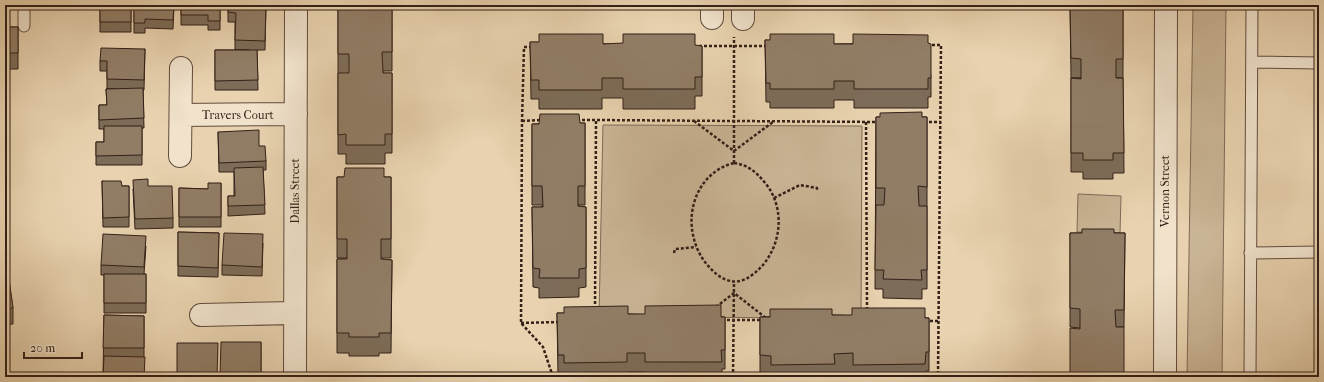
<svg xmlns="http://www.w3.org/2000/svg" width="1324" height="382" font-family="'IM FELL French Canon',serif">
  <rect width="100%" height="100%" fill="#e8d2af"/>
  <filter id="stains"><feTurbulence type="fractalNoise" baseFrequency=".005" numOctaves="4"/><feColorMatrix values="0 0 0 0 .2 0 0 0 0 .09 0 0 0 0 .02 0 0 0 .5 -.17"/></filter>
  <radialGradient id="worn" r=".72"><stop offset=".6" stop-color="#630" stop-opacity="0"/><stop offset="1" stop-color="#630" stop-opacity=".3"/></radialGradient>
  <!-- green -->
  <path fill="#c9b495" stroke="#7e6a56" d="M1193,5h33l-4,372h-35z
    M603,125l259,1 -1,192 -262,-1z
    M1078,194l43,2 -1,37 -43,-1z"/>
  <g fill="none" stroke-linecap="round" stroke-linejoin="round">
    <defs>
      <path id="service" d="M24,26v-21
        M1252,62l67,1
        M1250,253l69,-1
        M1250,377l2,-372"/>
      <path id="minor" d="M712,18v-13
        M743,19v-14
        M181,115l115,-1
        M180,156l1,-88
        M201,315l94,-2
        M295,377l1,-372
        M1165,377l1,-372"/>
    </defs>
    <!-- service casing -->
    <use href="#service" stroke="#604c3d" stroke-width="13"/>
    <!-- minor casing -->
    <use href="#minor" stroke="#604c3d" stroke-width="24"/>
    <!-- path -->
    <path stroke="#332017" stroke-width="2.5" stroke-dasharray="3 2" stroke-linecap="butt" d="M927,45h14l-3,332
      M699,46h69
      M532,47h-8l-2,74 -1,202 22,24 10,30
      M577,120h19
      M522,121l20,-1
      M694,121l40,30 39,-29
      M866,122l1,187
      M924,122h17
      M734,163c15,2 23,10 32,21 22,28 14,71 -14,91 -14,11 -28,7 -40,-5 -9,-9 -15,-19 -18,-31 -9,-32 7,-68 40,-76z
      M734,163v-126
      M774,198l26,-13 17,3v3
      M674,253l1,-4 21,-2
      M716,307l18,-14 32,25
      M595,309l1,-189 283,2
      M722,320h41
      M925,321h14
      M521,323l38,-1
      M733,377l1,-95"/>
    <!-- service -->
    <use href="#service" stroke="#f0e2cb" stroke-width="11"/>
    <!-- minor -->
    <use href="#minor" stroke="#f0e2cb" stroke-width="22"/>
  </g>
  <!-- wall -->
  <path fill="#7d6c58" stroke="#332017" d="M100,5h31v27h-31z
    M134,5h40l-1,24 -28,-1v5h-11z
    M181,5h39v25h-12v-5h-27z
    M228,5h38l-1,45h-8l1,40h-43v-40h34h-14v-28h-7z
    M338,5h54v66h-9v2h9v80h-7v11h-39v-10h-8z
    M1070,5h53v73h-7h7l1,95h-11v6h-30v-7h-12v-94h10h-10z
    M5,27h13v42h-13z
    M765,40l69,4 94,-1 3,35v19h-3v11h-74v-8h-20v8h-64v-6h-4z
    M530,42l172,4v50h-7v13h-72v-11h-21v11h-63v-10h-8z
    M145,49l-1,41h-1l1,38h-2v37h-46v-23h8v-13h-5v-24h8l-1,-16h11h-10v-18h-7v-10z
    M876,117h51v172h-5v10l-39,-1v-9h-8z
    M585,123v82h-7v1l8,1v80l-7,1v9l-40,1v-10l-6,-1 -1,-80h10v-2h-10v-81z
    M218,132l41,14 7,15v9h-3l2,44 -37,2v-20h6v-24h-15z
    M337,177h54v81h-10v1l11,1 -1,93h-12v3h-30v-3h-12v-94h10v-1h-10z
    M102,181l20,5h7v41h-26z
    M221,183v44h-42v-39l29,1z
    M148,186l25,32v10l-38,1 -2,-40z
    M178,232l41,1 -1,44 -40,-1z
    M1070,233h55l-1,94 -44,2v-1l-10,-1z
    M263,243l-1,33 -40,-1v-10z
    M146,246l-2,28h2v39h-42v-38h-3v-10z
    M5,257l8,51v16l-8,1z
    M557,313l71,1 97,3v52h-3v8h-77v-5h-18v5h-63v-3l-6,1z
    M104,315l40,1v41l-41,20z
    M832,315l97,3v53h-3l-1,6h-72v-4h-18v4h-64v-2h-11v-58z
    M261,342v35h-41v-1z"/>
  <!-- building -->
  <path fill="#917d66" stroke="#332017" d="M100,5h31v17h-31z
    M134,5h40l-1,15 -28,-1v4h-11z
    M181,5h39v16h-12v-6h-27z
    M228,5h38l-1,36 -30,-1 1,-27 -8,-1z
    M338,5h54v47h-10l1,21h9v61h-7v11h-39v-11l-8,1v-62h11v-19h-11z
    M1070,5h53v54h-7v19h7l1,75h-11v7h-30v-7h-12v-75l10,1v-20l-10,-1z
    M5,27h13v26h-13z
    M539,34h64v10l20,-1v-9h72v11l7,1v31h-7v12h-72v-11h-21v12h-63v-10h-8l-1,-38h9z
    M770,34h64v10h19v-10l75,1v8l3,1v34h-3v11h-74v-8h-20v8h-64v-6h-4l-1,-43h5z
    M101,48l44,1 -1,31 -37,-1v-18h-7z
    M215,50h42l1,30 -43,1z
    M143,88l1,30 -45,2v-15h8l-1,-16z
    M922,112v5h5v70l-9,-1 1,20h8v64h-6l1,10 -39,-1 1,-9h-9l1,-65h8l1,-17h-9v-71h4v-4z
    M540,114h39l1,9h5v63h-7v20l8,1v61l-7,1v9h-40l1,-9 -7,-1 -1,-61h11l-1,-21h-10v-62h7z
    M104,126h38v29l-46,1v-14h8z
    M259,130v16h6l1,15 -47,2 -1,-31z
    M263,167l2,38 -37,1v-10h7l-1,-28z
    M345,168h39v9h7v62h-10v20l11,1 -1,73h-12v4h-30v-4h-12v-74h10v-20h-10v-62h7z
    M148,179v7h24l1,32 -38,1 -2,-39z
    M102,181h19l1,5h7v31l-26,1z
    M208,183h13v34h-42v-29l29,1z
    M1082,229h32v4h11l-1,77h-9l1,17h8v50h-54v-49l10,1v-20l-10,-1v-75h12z
    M178,232l41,1 -1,35 -40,-2z
    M224,233l39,1 -1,33 -40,-2z
    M103,234l43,2 -2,31 -43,-2z
    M5,257h1l7,51 -8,1z
    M104,274h42v29h-42z
    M721,305v12h4v33h-4l1,12h-77v-9h-18v9l-63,1v-8h-6l-1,-42h7v-6l64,-1v8h17v-8z
    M852,308h73v10h4v34h-3l-1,12 -72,1v-12l-19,1 1,10 -64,1v-9l-11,-1v-38h10v-8h62v6h20z
    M104,315l40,1v32h-41z
    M221,342h40v35l-41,-1z
    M177,343h41l-1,34h-40z
    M104,356l41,1 -1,20h-41z"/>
  <g text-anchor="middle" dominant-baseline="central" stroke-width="4" stroke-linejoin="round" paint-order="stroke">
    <!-- street labels -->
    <g font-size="12" fill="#332017" stroke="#f0e2cb">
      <text x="238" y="115">Travers Court</text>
      <text transform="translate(295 191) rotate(-90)">Dallas Street</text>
      <text transform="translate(1165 191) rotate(-90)">Vernon Street</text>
    </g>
  </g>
  <!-- margin -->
  <rect width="1324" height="382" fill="none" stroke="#e8d2af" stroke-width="20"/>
  <rect x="6" y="6" width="1312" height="370" fill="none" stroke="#332017" stroke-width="2"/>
  <rect x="10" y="10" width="1304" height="362" fill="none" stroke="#332017"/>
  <!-- scale -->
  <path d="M24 352v6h58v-6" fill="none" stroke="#332017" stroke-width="2"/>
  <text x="30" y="352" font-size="12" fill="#332017" stroke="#f0e2cb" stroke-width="3" paint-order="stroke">20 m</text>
  <rect width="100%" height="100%" filter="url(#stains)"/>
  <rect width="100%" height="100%" fill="url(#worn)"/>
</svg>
